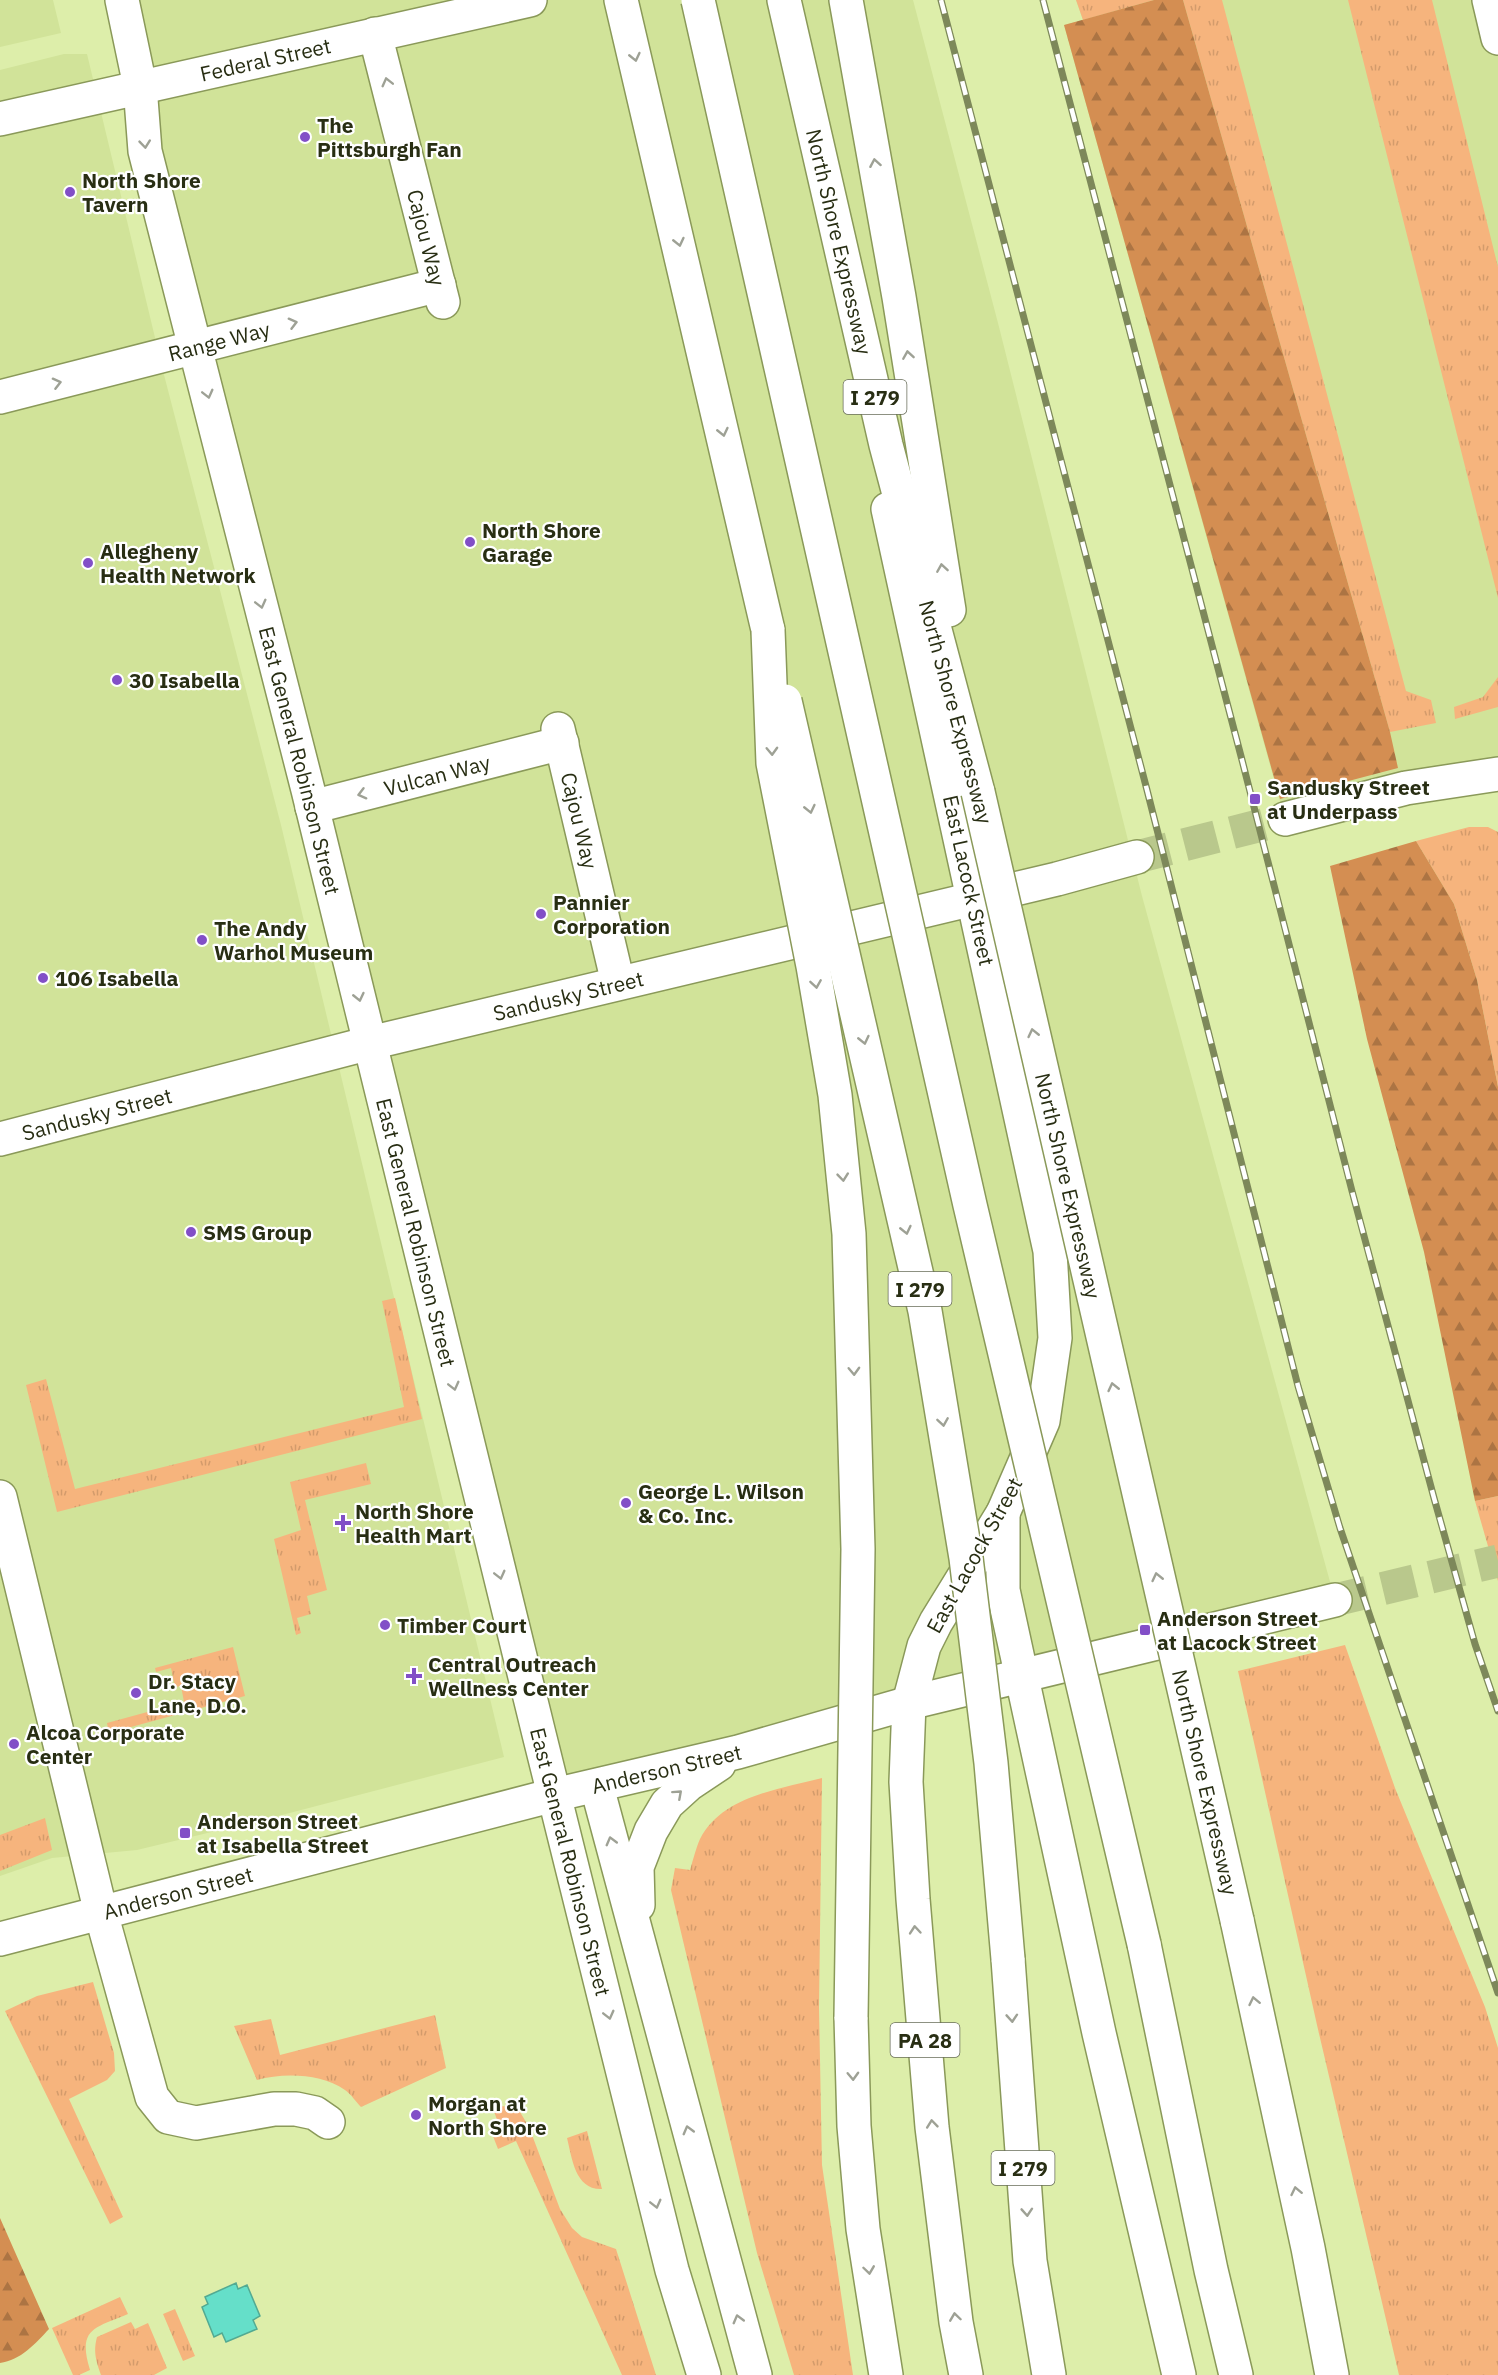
<svg xmlns="http://www.w3.org/2000/svg" width="1498" height="2375" font-family="'IBM Plex Sans',sans-serif">
  <defs>
    <pattern id="grass-tufts" width="24" height="20" patternUnits="userSpaceOnUse" patternTransform="scale(1.5)"><rect width="24" height="20" fill="#f6b47d"/><path d="M3 7l-1-3M5 7V3M7 7l1-3M15 17l-1-3M17 17v-4M19 17l1-3" fill="none" stroke="#d39b6b"/></pattern>
    <pattern id="forest-firs" width="22" height="20" patternUnits="userSpaceOnUse" patternTransform="scale(1.5)"><rect width="22" height="20" fill="#d48e52"/><path d="M5 1l3.5 6h-7zM16 11l3.5 6h-7z" fill="#ac7443"/></pattern>
  </defs>
  <rect width="100%" height="100%" fill="#dea"/>
  <!-- built -->
  <path fill="#d1e399" d="M0,0h53l8,33 -61,14z
    M122,0h791l85,323 144,573 193,704 -781,195z
    M1076,0h413l9,38v736l-213,45 -221,-794 19,-5z
    M64,54h23l76,317 118,454 223,932 -222,58 -145,35 -85,8 -52,18v-1806z"/>
  <!-- grass -->
  <path fill="url(#grass-tufts)" d="M1076,0h78l-71,20z
    M1183,0h39l184,691 25,9 5,23 -46,9z
    M1348,0h84l66,267v331z
    M1498,677v30l-43,12 -1,-12 29,-10z
    M1469,827h19l10,5v255l-21,-107 -23,-76 -38,-63z
    M395,1298l27,121 -365,93 -31,-127 20,-6 29,110 329,-82 -22,-106z
    M366,1463l5,21 -66,16 22,90 -20,6 4,18 -14,4 4,15 -5,2 -22,-96 27,-9 -11,-48z
    M1498,1496v85l-23,-80z
    M1345,1645l50,143 90,219 13,41v327h-99l-82,-350 -79,-354z
    M233,1647l12,49 -136,37 -2,-10 77,-21 -3,-16 -6,1 -4,-19 -15,4 -1,-4z
    M822,1778l-3,229 3,158 31,210h-59l-37,-122 -86,-363 4,-22 15,2c3,-10 6,-22 10,-31 22,-43 80,-50 122,-61z
    M45,1818l7,32 -52,21v-36z
    M93,1982l21,71 1,18 -8,9 -38,19 54,118 -13,7 -105,-213 32,-15z
    M435,2015l11,53 -85,39c-5,-5 -10,-13 -16,-17 -25,-17 -62,-17 -88,-10l-23,-54 37,-7 9,36z
    M501,2106l9,1 10,5 9,15 31,82 12,19 10,9 34,12 40,126h-34l-106,-234 -18,8 -9,-23 9,-3 -5,-15z
    M587,2131l15,58c-27,1 -30,-31 -35,-51z
    M120,2297l8,17c-33,14 -51,14 -38,56l-11,5h-6l-21,-47z
    M175,2309l20,47 -12,5 -20,-47z
    M131,2322l4,7 13,-6 19,45 -13,7h-53c-5,-14 -8,-23 -4,-38z"/>
  <!-- forest -->
  <path fill="url(#forest-firs)" d="M1154,0h29l207,732 8,36 -118,31 -216,-774z
    M1416,841l38,63 23,76 21,107v409l-23,5 -51,-249 -57,-213 -37,-173z
    M0,2218l49,111c-14,15 -28,31 -49,34z"/>
  <!-- water -->
  <path fill="#65dfc9" stroke="#53aa92" stroke-width="1.5" d="M236,2283l2,6 9,-4 13,31 -7,4 4,9 -31,13 -4,-9 -8,4 -12,-30 6,-3 -3,-7z"/>
  <g fill="none" stroke-linecap="round" stroke-linejoin="round">
    <!-- tertiary-tunnel -->
    <path stroke="#b9c88c" stroke-width="33" stroke-dasharray="33 16" stroke-linecap="butt" d="M1137,857l148,-38
      M1335,1600l163,-39"/>
    <defs>
      <g id="minor">
        <path id="s1" d="M375,34l68,268"/>
        <path id="s2" d="M0,397l439,-112"/>
        <path id="s3" d="M558,729l60,254"/>
        <path id="s4" d="M312,807l250,-64"/>
        <path d="M0,1497l101,416 51,184 16,20 28,6 78,-14h22l19,4 13,9"/>
      </g>
      <g id="tertiary">
        <path d="M1285,819l121,-31 92,-14"/>
        <path id="s5" d="M0,1139l370,-96 687,-164 80,-22"/>
        <path d="M597,1787l158,588"/>
        <path d="M638,1905l-1,-38 14,-36 16,-27 22,-20 30,-20"/>
        <path id="s6" d="M0,1939l554,-144 184,-43 171,-49 426,-103"/>
      </g>
      <g id="secondary">
        <path id="s7" d="M122,0l18,86 5,65 163,639 231,944 133,536 32,105"/>
        <path d="M1489,0l9,38"/>
        <path id="s8" d="M0,119l530,-119"/>
        <path id="s9" d="M888,509l162,742 5,87 -12,83 -40,92 -67,109 -12,24 -15,57"/>
      </g>
      <g id="motorway">
        <path d="M621,0l147,630"/>
        <path id="s10" d="M784,0l102,445 92,347"/>
        <path d="M846,0l53,297 50,313"/>
        <path d="M1003,1513v77l96,443 80,342"/>
        <path d="M909,1703l-3,79 7,117 19,228 24,195 10,53"/>
        <path d="M1237,1920l71,328 24,127"/>
        <path d="M1144,1944l67,326 25,105"/>
        <path d="M1008,1959l22,302 19,114"/>
        <path d="M851,2017l3,109 9,103 23,146"/>
      </g>
    </defs>
    <!-- minor casing -->
    <use href="#minor" stroke="#8a9959" stroke-width="36"/>
    <!-- tertiary casing -->
    <use href="#tertiary" stroke="#8a9959" stroke-width="36"/>
    <!-- secondary casing -->
    <use href="#secondary" stroke="#8a9959" stroke-width="36"/>
    <!-- motorway casing -->
    <use href="#motorway" stroke="#8a9959" stroke-width="36"/>
    <!-- minor -->
    <use href="#minor" stroke="#fff" stroke-width="33"/>
    <!-- tertiary -->
    <use href="#tertiary" stroke="#fff" stroke-width="33"/>
    <!-- secondary -->
    <use href="#secondary" stroke="#fff" stroke-width="33"/>
    <!-- motorway -->
    <use href="#motorway" stroke="#fff" stroke-width="33"/>
    <defs>
      <path id="rail" d="M941,0l206,790 151,596 42,142 158,465
        M1043,0l199,760 110,431 82,307 41,146 23,67"/>
    </defs>
    <!-- rail casing -->
    <use href="#rail" stroke="#7d885a" stroke-width="7"/>
    <!-- rail -->
    <use href="#rail" stroke="#fff" stroke-width="4.5" stroke-dasharray="14" stroke-linecap="butt"/>
    <defs>
      <g id="motorway-bridge">
        <path d="M698,0l272,1205 174,739"/>
        <path d="M768,630l5,133 40,203 22,129 14,139 9,315 -7,468"/>
        <path d="M785,701l140,610 41,247 25,205 17,196"/>
        <path id="s11" d="M978,792l259,1128"/>
      </g>
    </defs>
    <!-- motorway-bridge casing -->
    <use href="#motorway-bridge" stroke="#8a9959" stroke-width="36" stroke-linecap="butt"/>
    <!-- motorway-bridge -->
    <use href="#motorway-bridge" stroke="#fff" stroke-width="33"/>
  </g>
  <!-- one-way arrows -->
  <defs><path id="oneway-chevron" d="M-2-3.5L2.5 0L-2 3.5" fill="none" stroke-width="1.6" stroke-linecap="round" stroke-linejoin="round" transform="scale(1.5)"/></defs>
  <g stroke="#9ea195">
    <use href="#oneway-chevron" transform="translate(635 57) rotate(77)"/>
    <use href="#oneway-chevron" transform="translate(387 82) rotate(-104)"/>
    <use href="#oneway-chevron" transform="translate(145 144) rotate(84)"/>
    <use href="#oneway-chevron" transform="translate(875 163) rotate(-100)"/>
    <use href="#oneway-chevron" transform="translate(679 242) rotate(77)"/>
    <use href="#oneway-chevron" transform="translate(293 323) rotate(-15)"/>
    <use href="#oneway-chevron" transform="translate(908 355) rotate(-99)"/>
    <use href="#oneway-chevron" transform="translate(57 383) rotate(-14)"/>
    <use href="#oneway-chevron" transform="translate(208 394) rotate(76)"/>
    <use href="#oneway-chevron" transform="translate(723 432) rotate(77)"/>
    <use href="#oneway-chevron" transform="translate(942 568) rotate(-99)"/>
    <use href="#oneway-chevron" transform="translate(261 604) rotate(76)"/>
    <use href="#oneway-chevron" transform="translate(772 751) rotate(88)"/>
    <use href="#oneway-chevron" transform="translate(362 794) rotate(165)"/>
    <use href="#oneway-chevron" transform="translate(810 809) rotate(77)"/>
    <use href="#oneway-chevron" transform="translate(816 984) rotate(81)"/>
    <use href="#oneway-chevron" transform="translate(359 997) rotate(77)"/>
    <use href="#oneway-chevron" transform="translate(1033 1033) rotate(-103)"/>
    <use href="#oneway-chevron" transform="translate(864 1040) rotate(77)"/>
    <use href="#oneway-chevron" transform="translate(843 1177) rotate(84)"/>
    <use href="#oneway-chevron" transform="translate(906 1230) rotate(77)"/>
    <use href="#oneway-chevron" transform="translate(854 1371) rotate(88)"/>
    <use href="#oneway-chevron" transform="translate(454 1386) rotate(76)"/>
    <use href="#oneway-chevron" transform="translate(1113 1387) rotate(-103)"/>
    <use href="#oneway-chevron" transform="translate(943 1422) rotate(81)"/>
    <use href="#oneway-chevron" transform="translate(500 1575) rotate(76)"/>
    <use href="#oneway-chevron" transform="translate(1157 1577) rotate(-103)"/>
    <use href="#oneway-chevron" transform="translate(678 1794) rotate(-42)"/>
    <use href="#oneway-chevron" transform="translate(611 1841) rotate(-105)"/>
    <use href="#oneway-chevron" transform="translate(915 1930) rotate(-95)"/>
    <use href="#oneway-chevron" transform="translate(1254 2001) rotate(-102)"/>
    <use href="#oneway-chevron" transform="translate(609 2015) rotate(76)"/>
    <use href="#oneway-chevron" transform="translate(1012 2018) rotate(86)"/>
    <use href="#oneway-chevron" transform="translate(853 2076) rotate(88)"/>
    <use href="#oneway-chevron" transform="translate(932 2124) rotate(-96)"/>
    <use href="#oneway-chevron" transform="translate(688 2130) rotate(-105)"/>
    <use href="#oneway-chevron" transform="translate(1296 2191) rotate(-102)"/>
    <use href="#oneway-chevron" transform="translate(656 2204) rotate(76)"/>
    <use href="#oneway-chevron" transform="translate(1027 2212) rotate(86)"/>
    <use href="#oneway-chevron" transform="translate(869 2270) rotate(82)"/>
    <use href="#oneway-chevron" transform="translate(955 2317) rotate(-98)"/>
    <use href="#oneway-chevron" transform="translate(738 2319) rotate(-105)"/>
  </g>
  <!-- markers -->
  <g fill="#824fc7" stroke="#fff" stroke-width="2">
    <circle cx="305" cy="137" r="6"/>
    <circle cx="70" cy="192" r="6"/>
    <circle cx="470" cy="542" r="6"/>
    <circle cx="88" cy="563" r="6"/>
    <circle cx="117" cy="680" r="6"/>
    <rect x="1249" y="793" width="12" height="12" rx="3"/>
    <circle cx="541" cy="914" r="6"/>
    <circle cx="202" cy="940" r="6"/>
    <circle cx="43" cy="978" r="6"/>
    <circle cx="191" cy="1232" r="6"/>
    <circle cx="626" cy="1503" r="6"/>
    <path d="M340 1514h6v6h6v6h-6v6h-6v-6h-6v-6h6z"/>
    <circle cx="385" cy="1625" r="6"/>
    <rect x="1139" y="1624" width="12" height="12" rx="3"/>
    <path d="M411 1667h6v6h6v6h-6v6h-6v-6h-6v-6h6z"/>
    <circle cx="136" cy="1693" r="6"/>
    <circle cx="14" cy="1744" r="6"/>
    <rect x="179" y="1827" width="12" height="12" rx="3"/>
    <circle cx="416" cy="2115" r="6"/>
  </g>
  <g text-anchor="middle" dominant-baseline="central" stroke-width="4.5" stroke-linejoin="round" paint-order="stroke">
    <!-- shield labels -->
    <g fill="#fff" stroke="#686d5a" stroke-width="1.5">
      <rect x="843.5" y="380" width="63" height="34" rx="4.5"/>
      <rect x="888.5" y="1272" width="63" height="34" rx="4.5"/>
      <rect x="890.5" y="2023" width="69" height="34" rx="4.5"/>
      <rect x="991.5" y="2151" width="63" height="34" rx="4.5"/>
    </g>
    <g font-size="20" font-weight="bold" fill="#282e13">
      <text x="875" y="397">I 279</text>
      <text x="920" y="1289">I 279</text>
      <text x="925" y="2040">PA 28</text>
      <text x="1023" y="2168">I 279</text>
    </g>
    <!-- street labels -->
    <g font-size="21" fill="#282e13" stroke="#fff">
      <text stroke="none"><textPath href="#s8" startOffset="272">Federal Street</textPath></text>
      <text stroke="none"><textPath href="#s1" startOffset="210">Cajou Way</textPath></text>
      <text stroke="none"><textPath href="#s10" startOffset="248">North Shore Expressway</textPath></text>
      <text stroke="none"><textPath href="#s2" startOffset="226">Range Way</textPath></text>
      <text transform="translate(956 712) rotate(75)">North Shore Expressway</text>
      <text stroke="none"><textPath href="#s7" startOffset="782">East General Robinson Street</textPath></text>
      <text stroke="none"><textPath href="#s4" startOffset="129">Vulcan Way</textPath></text>
      <text stroke="none"><textPath href="#s3" startOffset="94">Cajou Way</textPath></text>
      <text stroke="none"><textPath href="#s9" startOffset="380">East Lacock Street</textPath></text>
      <text stroke="none"><textPath href="#s5" startOffset="586">Sandusky Street</textPath></text>
      <text stroke="none"><textPath href="#s5" startOffset="100">Sandusky Street</textPath></text>
      <text stroke="none"><textPath href="#s11" startOffset="404">North Shore Expressway</textPath></text>
      <text stroke="none"><textPath href="#s7" startOffset="1268">East General Robinson Street</textPath></text>
      <text transform="translate(974 1555) rotate(-61)">East Lacock Street</text>
      <text stroke="none"><textPath href="#s6" startOffset="688">Anderson Street</textPath></text>
      <text stroke="none"><textPath href="#s11" startOffset="1016">North Shore Expressway</textPath></text>
      <text stroke="none"><textPath href="#s7" startOffset="1916">East General Robinson Street</textPath></text>
      <text stroke="none"><textPath href="#s6" startOffset="184">Anderson Street</textPath></text>
    </g>
    <!-- poi labels -->
    <g font-size="21" font-weight="bold" fill="#282e13" stroke="#fff" text-anchor="start">
      <text x="317" y="125">The<tspan x="317" dy="24">Pittsburgh Fan</tspan></text>
      <text x="82" y="180">North Shore<tspan x="82" dy="24">Tavern</tspan></text>
      <text x="482" y="530">North Shore<tspan x="482" dy="24">Garage</tspan></text>
      <text x="100" y="551">Allegheny<tspan x="100" dy="24">Health Network</tspan></text>
      <text x="129" y="680">30 Isabella</text>
      <text x="1267" y="787">Sandusky Street<tspan x="1267" dy="24">at Underpass</tspan></text>
      <text x="553" y="902">Pannier<tspan x="553" dy="24">Corporation</tspan></text>
      <text x="214" y="928">The Andy<tspan x="214" dy="24">Warhol Museum</tspan></text>
      <text x="55" y="978">106 Isabella</text>
      <text x="203" y="1232">SMS Group</text>
      <text x="638" y="1491">George L. Wilson<tspan x="638" dy="24">&amp; Co. Inc.</tspan></text>
      <text x="355" y="1511">North Shore<tspan x="355" dy="24">Health Mart</tspan></text>
      <text x="1157" y="1618">Anderson Street<tspan x="1157" dy="24">at Lacock Street</tspan></text>
      <text x="397" y="1625">Timber Court</text>
      <text x="428" y="1664">Central Outreach<tspan x="428" dy="24">Wellness Center</tspan></text>
      <text x="148" y="1681">Dr. Stacy<tspan x="148" dy="24">Lane, D.O.</tspan></text>
      <text x="26" y="1732">Alcoa Corporate<tspan x="26" dy="24">Center</tspan></text>
      <text x="197" y="1821">Anderson Street<tspan x="197" dy="24">at Isabella Street</tspan></text>
      <text x="428" y="2103">Morgan at<tspan x="428" dy="24">North Shore</tspan></text>
    </g>
  </g>
</svg>
